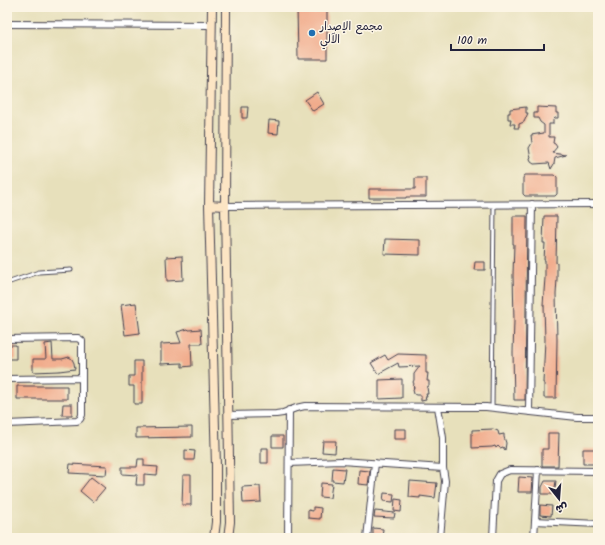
<svg xmlns="http://www.w3.org/2000/svg" width="605" height="545" font-family="Kalam,'Playpen Sans Arabic',sans-serif">
  <rect width="100%" height="100%" fill="#fcf5e5"/>
  <filter id="ink" filterUnits="userSpaceOnUse"><feTurbulence type="fractalNoise" baseFrequency=".025" numOctaves="2"/><feDisplacementMap in="SourceGraphic" scale="8" xChannelSelector="R" yChannelSelector="G"/><feConvolveMatrix kernelMatrix="1 2 1 2 8 2 1 2 1" color-interpolation-filters="sRGB"/></filter>
  <filter id="wash" filterUnits="userSpaceOnUse"><feTurbulence type="fractalNoise" baseFrequency=".012" numOctaves="4" result="noise"/><feDisplacementMap in="SourceGraphic" scale="16" xChannelSelector="R" yChannelSelector="G"/><feGaussianBlur stdDeviation="0.9" result="paint"/><feColorMatrix in="noise" values="0 0 0 0 0 0 0 0 0 0 0 0 0 0 0 0 0 1.4 0 .05"/><feComposite in="paint" operator="in"/></filter>
  <g filter="url(#wash)">
    <rect width="100%" height="100%" fill="#e7e0bb"/>
    <g id="blocks">
      <!-- building -->
      <path fill="#f1ac8c" d="M297,7h30v52h-29z
        M317,92l7,12 -11,7 -8,-11z
        M242,107h6l-1,11h-5z
        M526,107v6h2l-4,9 -5,2v4h-5l1,-4h-5l1,-5h-3v-6h2v-4z
        M537,107l19,1v5h2v5h-3l-2,2v4h-4v13h5l-1,6 2,1 2,3 -5,6 14,2 -11,3 -1,6 -3,5 -2,-6 -15,1 -3,-2 -1,-4 1,-1 -1,-3 -1,-6 3,-5 -1,-8 13,-2v-8l-4,-3 -2,-4h-4v-5h3z
        M269,120l10,1 -1,13 -10,-1z
        M525,175h30l2,2v17l-2,2h-30l-2,-2v-16z
        M415,178h11v19h-20v1h-37v-9h46z
        M513,216h14l-2,184h-11l-1,-48 1,-31 -1,-46 1,-31h-1z
        M544,216h13l-1,47h1v16l-1,15 1,46 -1,58h-12v-15h-1l2,-43 -1,-35h-1l2,-27v-18h-1l1,-17h-2z
        M385,239l35,1v15l-36,-1z
        M182,256l1,24 -16,1 -1,-24z
        M475,262h10v8h-11z
        M136,303l4,30 -15,2 -4,-30z
        M188,329l1,1 12,-1 1,15h-11l1,22 -10,1v-4l-21,1v-20l20,-1 -4,-11z
        M52,343l1,16h9l7,-2 3,2 2,4 1,6 -16,2 -26,1v-13h13l-1,-15z
        M7,345h9v14h-9z
        M398,354l28,1v18h2l-1,8h2v5l-2,1 1,7h-2l1,3h-2l1,3 -5,1v-6h-5l-2,-1 -1,-4 1,-3 -1,-1 1,-2 -1,-2 1,-2v-6l6,-8 -21,1 -1,-4 -20,11 -7,-11 14,-8 3,5z
        M134,361h8v43h-8v-18h-5v-10h5z
        M402,379v19l-23,1v-19z
        M17,386h50v13h-50z
        M63,404h9v11h-10z
        M192,427v10l-56,1v-10z
        M394,429h12v10h-12z
        M493,429l5,2 1,4 5,-1v3l2,6 -1,7 -2,-3 -3,1 -2,-2 -2,2 -1,-2 -3,1 -20,1v-18z
        M548,433h11l-1,33h-16v-17h6z
        M272,436h11v11h-11z
        M323,441h13l-1,12 -13,-1z
        M261,448h7v15h-7z
        M583,449h15v15h-15z
        M185,450l10,1 -1,9h-9z
        M138,459h6v7l14,1 -1,8 -13,-1v11h-8l1,-10 -15,-1v-7h15z
        M70,464l37,2 -1,9 -37,-2z
        M333,468l12,1 -2,13 -11,-1z
        M359,470l11,1 -2,14 -10,-1z
        M183,475h8v30h-9z
        M91,477l14,11 -12,14 -13,-11z
        M519,477l14,1 -1,14h-14z
        M410,481l27,2 -2,15 -15,-2v2l-11,-1z
        M545,481h11l-2,13h-12v-7z
        M321,483l11,1 -2,14 -10,-1z
        M260,486l1,16 -18,1 -1,-16z
        M384,493l10,1 -1,8 -10,-1z
        M395,499l7,1 -1,12 -7,-1z
        M540,505l12,1 -1,10 -11,-1z
        M313,507l8,1 -1,11 -12,-1v-8l5,1z
        M375,511l20,2 -1,5 -20,-1z
        M373,528l10,1 -1,9h-9z"/>
    </g>
  </g>
  <g filter="url(#ink)">
    <use href="#blocks" fill-opacity="0" stroke="#403e4e" stroke-width="1"/>
    <g fill="none" stroke-linecap="round" stroke-linejoin="round">
      <defs>
        <path id="service" d="M7,283l32,-11 32,-2
          M492,408l2,-204"/>
        <path id="minor" d="M7,24l205,1
          M225,206l373,-2
          M7,339l71,-1 4,3v74l-2,4 -3,2 -70,3
          M7,379l75,-1
          M438,407l5,31v30l2,13 -5,57
          M529,412l3,-208
          M228,415l48,-1 7,-1 13,-5 9,-2 181,1 91,10h21
          M289,463l52,-2 102,7
          M535,521l63,3
          M288,537l25,1
          M288,538l1,-128
          M367,538l8,-75
          M493,538l3,-57 4,-7 10,-4 88,1
          M534,538l4,-68"/>
        <path id="secondary" d="M212,7l-3,198 7,261v56l-2,16
          M226,7l-1,199 5,316 -2,16
          M209,205l16,1"/>
      </defs>
      <!-- service casing -->
      <use href="#service" stroke="#403e4e" stroke-width="5"/>
      <!-- minor casing -->
      <use href="#minor" stroke="#403e4e" stroke-width="8"/>
      <!-- secondary casing -->
      <use href="#secondary" stroke="#403e4e" stroke-width="10"/>
      <!-- service -->
      <use href="#service" stroke="#fff" stroke-width="3"/>
      <!-- minor -->
      <use href="#minor" stroke="#fff" stroke-width="6"/>
      <!-- secondary -->
      <use href="#secondary" stroke="#fce5c4" stroke-width="8"/>
    </g>
  </g>
  <!-- markers -->
  <circle fill="#1f6fb2" stroke="#fcf5e5" stroke-width="1.5" cx="312" cy="33" r="4"/>
  <g text-anchor="middle" dominant-baseline="central" stroke-width="3" stroke-linejoin="round" paint-order="stroke">
    <!-- poi labels -->
    <g font-size="11" fill="#22223b" stroke="#fcf5e5" text-anchor="start">
      <text x="320" y="27">مجمع الإصدار<tspan x="320" dy="13">الآلي</tspan></text>
    </g>
  </g>
  <!-- margin -->
  <rect width="605" height="545" fill="none" stroke="#fcf5e5" stroke-width="24"/>
  <!-- north arrow -->
  <g transform="translate(559 499) rotate(163)" stroke="#fcf5e5" stroke-width="3" paint-order="stroke">
  <path d="M0-3L7 15L0 10L-7 15Z" fill="#22223b"/>
  <text y="-6" font-size="11" font-weight="bold" text-anchor="middle" fill="#22223b">ش</text>
  </g>
  <!-- scale -->
  <path d="M451 44v6h93v-6" fill="none" stroke="#22223b" stroke-width="2"/>
  <text x="457" y="44" font-size="12" fill="#22223b" stroke="#fcf5e5" stroke-width="3" paint-order="stroke">100 m</text>
</svg>
